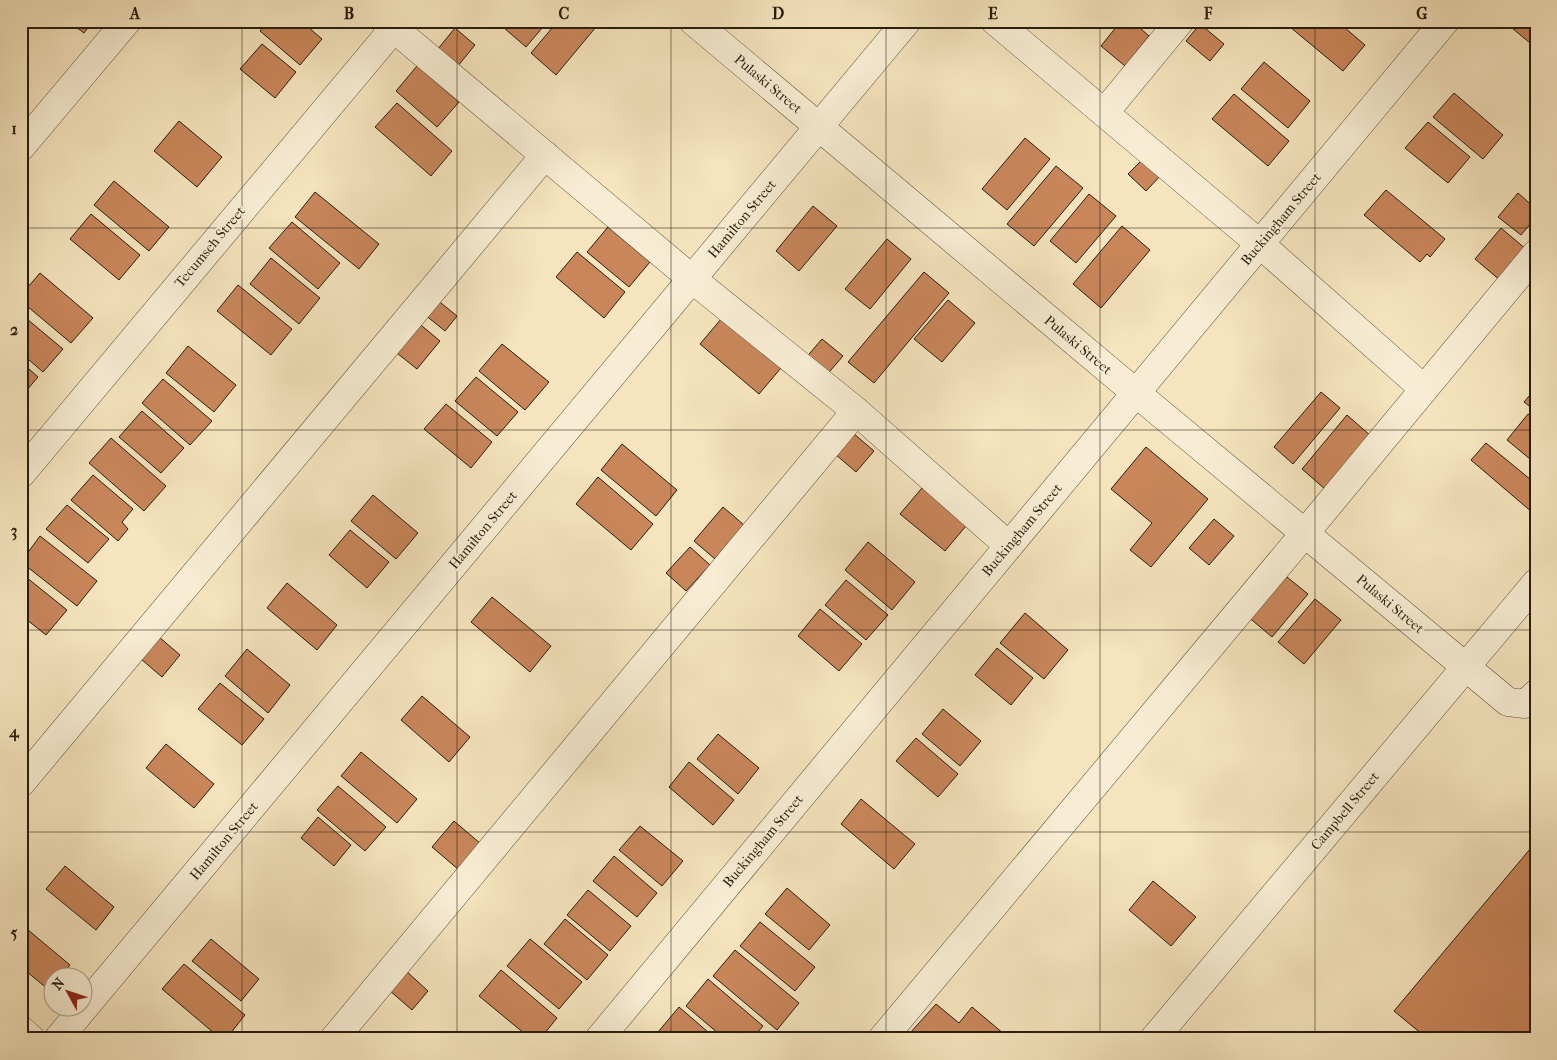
<svg xmlns="http://www.w3.org/2000/svg" width="1557" height="1060" font-family="'IM FELL French Canon',serif">
  <rect width="100%" height="100%" fill="#f5e4bd"/>
  <filter id="stains"><feTurbulence type="fractalNoise" baseFrequency=".004" numOctaves="4"/><feColorMatrix values="0 0 0 0 .2 0 0 0 0 .09 0 0 0 0 .02 0 0 0 .5 -.17"/></filter>
  <radialGradient id="worn" r=".72"><stop offset=".6" stop-color="#630" stop-opacity="0"/><stop offset="1" stop-color="#630" stop-opacity=".3"/></radialGradient>
  <!-- building -->
  <path fill="#c9865b" stroke="#271d0f" d="M68,21h25l-9,12z
    M268,21h33l21,18 -22,26 -40,-34z
    M496,21h52l-22,26z
    M558,21h43l-45,54 -25,-22z
    M1121,21h11l17,15 -24,30 -24,-20z
    M1337,21l28,24 -22,26 -59,-49z
    M1518,21h18v27l-24,-20z
    M1200,24l24,20 -14,17 -24,-20z
    M455,28l20,17 -18,22 -20,-17z
    M262,44l34,28 -21,26 -35,-29z
    M1264,62l46,39 -22,27 -47,-39z
    M417,66l42,36 -22,25 -41,-36z
    M1454,93l49,42 -20,24 -50,-42z
    M1234,94l55,47 -21,25 -56,-47z
    M397,103l55,48 -21,25 -56,-49z
    M179,121l43,36 -25,30 -43,-36z
    M1428,122l42,35 -22,26 -43,-35z
    M1025,138l25,21 -43,51 -25,-21z
    M1146,156l17,17 -17,18 -18,-17z
    M1056,166l27,22 -49,58 -27,-22z
    M114,181l55,46 -20,24 -55,-46z
    M1386,190l59,49 -15,18 -3,-3 -7,8 -56,-47z
    M315,192l64,52 -20,25 -64,-52z
    M1518,193l18,16v8l-15,18 -23,-18z
    M1089,194l27,22 -40,47 -26,-22z
    M813,206l24,20 -38,45 -23,-20z
    M91,214l49,41 -21,25 -49,-41z
    M292,222l48,41 -22,26 -49,-41z
    M1122,226l28,24 -49,58 -28,-24z
    M608,227l42,35 -21,25 -42,-35z
    M1501,228l26,22 -26,31 -26,-22z
    M887,239l24,20 -41,50 -25,-20z
    M577,252l48,40 -21,26 -48,-41z
    M271,258l49,40 -21,26 -49,-40z
    M924,272l25,21 -75,90 -26,-21z
    M40,273l53,45 -22,25 -50,-42v-6z
    M238,285l54,44 -21,26 -54,-44z
    M436,299l21,17 -12,15 -21,-17z
    M948,300l27,23 -33,39 -28,-23z
    M21,314l42,35 -20,23 -22,-19z
    M722,318l59,50 -22,26 -59,-50z
    M416,321l24,20 -23,28 -24,-19z
    M822,339l21,17 -19,22 -20,-18z
    M502,344l47,38 -24,28 -46,-39z
    M188,346l48,39 -22,27 -48,-39z
    M21,362l17,15 -17,20z
    M476,377l42,35 -21,24 -42,-35z
    M163,379l49,42 -22,24 -48,-42z
    M1536,388v23l-12,-9z
    M1321,392l19,16 -47,56 -19,-17z
    M446,404l46,38 -21,26 -47,-39z
    M142,411l42,37 -23,25 -42,-36z
    M1528,414l8,6v44l-29,-24z
    M1347,415l24,21 -45,54 -24,-21z
    M853,433l21,18 -18,21 -21,-18z
    M111,438l55,48 -22,25 -55,-48z
    M1486,443l50,41v26l-3,3 -62,-53z
    M622,444l55,46 -21,26 -55,-46z
    M1146,447l62,52 -57,68 -21,-17 22,-27 -41,-34z
    M93,475l40,34 -11,13 6,7 -10,12 -47,-41z
    M598,477l55,47 -22,26 -55,-46z
    M927,482l44,38 -26,31 -45,-37z
    M373,495l45,38 -22,26 -45,-38z
    M67,505l42,34 -21,24 -42,-34z
    M723,507l21,18 -29,34 -21,-18z
    M1214,519l20,17 -25,29 -20,-17z
    M350,530l39,32 -22,26 -38,-33z
    M40,536l57,45 -20,25 -56,-44z
    M868,542l47,40 -23,28 -47,-40z
    M690,547l20,18 -24,26 -20,-18z
    M21,573l46,37 -21,25 -25,-20z
    M1282,573l26,21 -36,43 -26,-22z
    M846,580l42,35 -22,25 -41,-35z
    M287,583l50,42 -20,25 -50,-42z
    M492,597l59,49 -21,26 -59,-50z
    M1315,599l26,21 -37,44 -26,-22z
    M820,609l42,35 -23,27 -41,-35z
    M1025,613l43,37 -24,29 -44,-36z
    M159,637l21,18 -18,22 -21,-18z
    M997,648l36,30 -22,27 -36,-30z
    M247,649l43,36 -22,28 -43,-37z
    M220,683l44,36 -22,26 -44,-36z
    M422,696l48,41 -21,25 -48,-42z
    M943,709l38,32 -21,25 -38,-32z
    M718,734l41,34 -21,26 -41,-35z
    M916,738l42,36 -20,23 -42,-36z
    M166,744l48,40 -20,24 -48,-40z
    M361,752l56,47 -20,24 -56,-47z
    M689,762l45,38 -21,25 -44,-38z
    M338,786l48,41 -21,24 -48,-41z
    M861,799l54,45 -21,25 -53,-45z
    M318,817l33,28 -17,21 -33,-28z
    M454,821l27,23 -22,26 -27,-23z
    M640,826l43,35 -21,25 -43,-36z
    M1536,842v197h-108l-34,-28z
    M614,856l43,37 -20,24 -44,-36z
    M65,866l49,41 -18,23 -50,-41z
    M1153,881l43,36 -25,29 -42,-36z
    M787,888l43,37 -21,25 -44,-36z
    M588,890l43,36 -21,25 -43,-36z
    M565,919l43,36 -21,25 -43,-36z
    M760,922l55,45 -20,24 -55,-45z
    M21,924l49,41 -11,13h-7v8l-3,4 -28,-23z
    M211,939l48,40 -18,22 -49,-40z
    M530,939l52,43 -23,27 -52,-43z
    M735,950l64,53 -22,27 -64,-54z
    M184,964l61,51 -19,24h-5l-59,-50z
    M405,970l23,21 -16,19 -23,-20z
    M501,970l56,48 -17,21h-9l-52,-43z
    M708,979l55,47 -11,13h-27l-39,-33z
    M936,1004l23,19 13,-16 38,32h-93l-7,-6z
    M679,1007l37,32h-50l-8,-7z"/>
  <g fill="none" stroke-linecap="round" stroke-linejoin="round">
    <defs>
      <path id="minor" d="M385,21l307,258 164,132 153,135
        M693,21l443,372 372,309 17,2 11,-10
        M995,21l265,223 164,145
        M1105,112l75,-91
        M21,147l106,-126
        M21,474l379,-453
        M21,783l524,-628
        M21,1030l10,9
        M58,1039l849,-1018
        M334,1039l522,-628
        M599,1039l846,-1018
        M882,1039l423,-506 231,-279
        M1154,1039l382,-456"/>
    </defs>
    <!-- minor casing -->
    <use href="#minor" stroke="#5a4f3a" stroke-width="29"/>
    <!-- minor -->
    <use href="#minor" stroke="#f8edd4" stroke-width="28"/>
  </g>
  <!-- grid -->
  <path fill="none" stroke="#271d0f" stroke-width="1" stroke-opacity="0.55" d="M242,21v1018M457,21v1018M671,21v1018M886,21v1018M1100,21v1018M1315,21v1018M21,228h1515M21,430h1515M21,630h1515M21,832h1515"/>
  <g text-anchor="middle" dominant-baseline="central" stroke-width="4" stroke-linejoin="round" paint-order="stroke">
    <!-- street labels -->
    <g font-size="14" fill="#271d0f" stroke="#f8edd4">
      <text transform="translate(768 84) rotate(40)">Pulaski Street</text>
      <text transform="translate(742 219) rotate(-50)">Hamilton Street</text>
      <text transform="translate(1281 219) rotate(-50)">Buckingham Street</text>
      <text transform="translate(210 247) rotate(-50)">Tecumseh Street</text>
      <text transform="translate(1078 345) rotate(40)">Pulaski Street</text>
      <text transform="translate(483 530) rotate(-50)">Hamilton Street</text>
      <text transform="translate(1022 530) rotate(-50)">Buckingham Street</text>
      <text transform="translate(1390 604) rotate(40)">Pulaski Street</text>
      <text transform="translate(1345 811) rotate(-50)">Campbell Street</text>
      <text transform="translate(224 841) rotate(-50)">Hamilton Street</text>
      <text transform="translate(763 841) rotate(-50)">Buckingham Street</text>
    </g>
  </g>
  <!-- margin -->
  <rect width="1557" height="1060" fill="none" stroke="#f5e4bd" stroke-width="55"/>
  <!-- north arrow -->
  <g transform="translate(68 992) rotate(310)"><circle r="24" fill="#f8edd4" stroke="#a49a85"/>
  <path d="M0-4L9 19L0 12L-9 19Z" fill="#8f2418"/>
  <text y="-8" font-size="14" font-weight="bold" text-anchor="middle" fill="#271d0f">N</text>
  </g>
  <rect x="28" y="28" width="1502" height="1004" fill="none" stroke="#271d0f" stroke-width="2"/>
  <g font-size="16" text-anchor="middle" font-weight="bold" fill="#271d0f">
    <text x="135" y="19">A</text>
    <text x="349" y="19">B</text>
    <text x="564" y="19">C</text>
    <text x="778" y="19">D</text>
    <text x="993" y="19">E</text>
    <text x="1208" y="19">F</text>
    <text x="1422" y="19">G</text>
    <text x="14" y="134">1</text>
    <text x="14" y="335">2</text>
    <text x="14" y="536">3</text>
    <text x="14" y="737">4</text>
    <text x="14" y="938">5</text>
  </g>
  <rect width="100%" height="100%" filter="url(#stains)"/>
  <rect width="100%" height="100%" fill="url(#worn)"/>
</svg>
